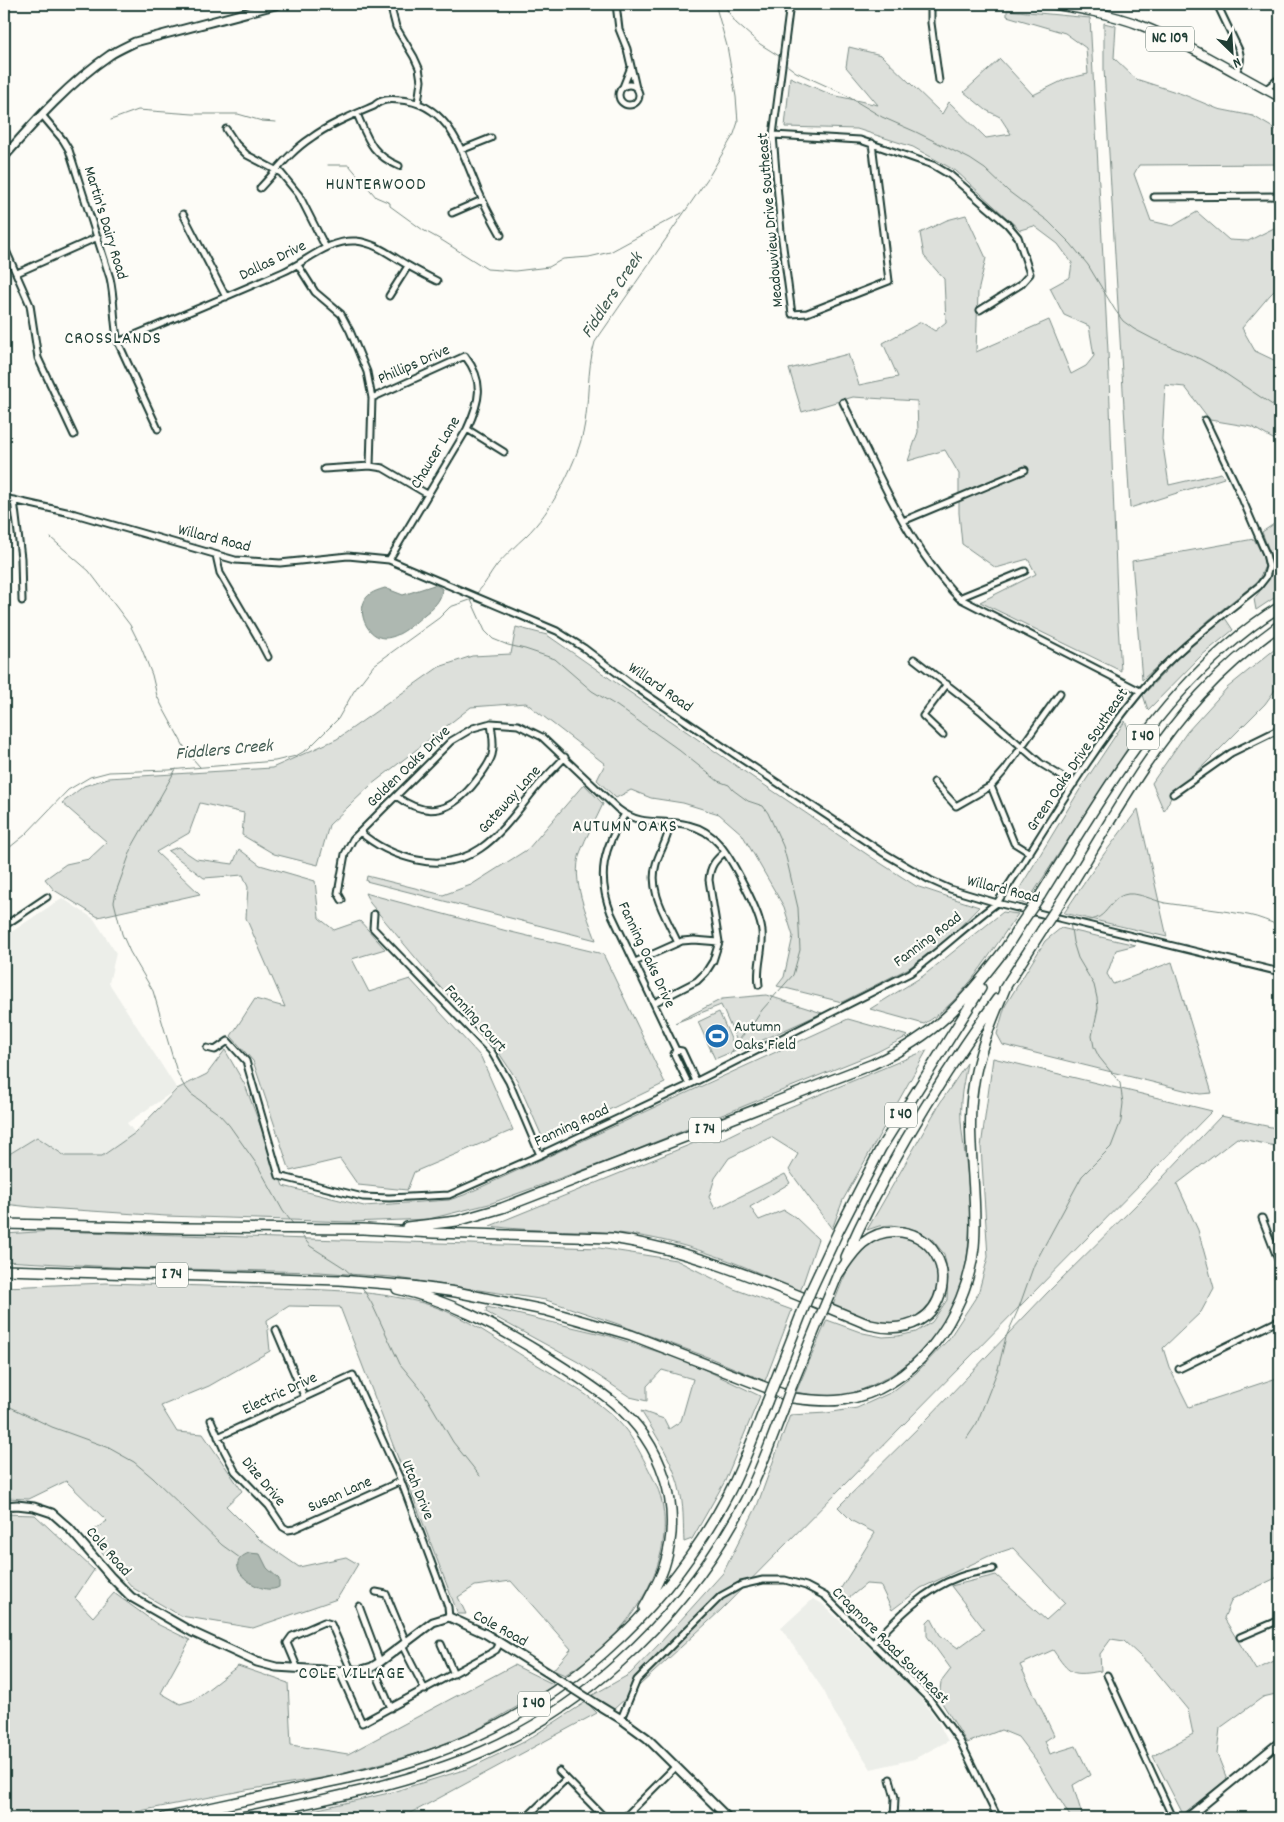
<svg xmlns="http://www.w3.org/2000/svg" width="1284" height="1822" font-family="Dekko,sans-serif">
  <rect width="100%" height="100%" fill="#fdfcf7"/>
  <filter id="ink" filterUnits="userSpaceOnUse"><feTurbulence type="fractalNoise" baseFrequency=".02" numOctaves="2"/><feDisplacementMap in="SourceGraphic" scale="10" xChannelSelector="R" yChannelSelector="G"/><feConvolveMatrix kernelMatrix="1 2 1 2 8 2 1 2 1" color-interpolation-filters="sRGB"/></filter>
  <g filter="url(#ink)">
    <!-- built -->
    <path fill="#eceee9" d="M62,898l32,21 22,34 -7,30 68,106 -50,34 8,10 -33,23h-37l-28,-19 -31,19 -2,-1v-218z
      M813,1599l8,4 94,87 22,30 11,21 -34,18 -43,10 -37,-57 -10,-21 -43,-63z"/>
    <!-- green -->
    <path fill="#dde0db" stroke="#7e8e88" d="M1007,10l83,8 18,333 10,273 3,47 -141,-69 56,-28 -8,-15 -32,9 -34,-24 -3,-31v-39l-14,-24 -37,11 10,-29 -1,-31 -64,-4 -51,15 -13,-43 59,-15 11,31 39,-8 -15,-34 38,-21 14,9 11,-9 -2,-43 -20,-23 -4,-23 27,-13 19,-5 20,43 -8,34 -2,60 73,-32 22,54 15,-8 8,-10 -5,-30 -25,-11 -14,-27 20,-11 2,-14 -14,-19 -24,-18 -14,4 -64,-59 -43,-24 -56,-18 -72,-2 5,-50 42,18 46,10 -32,-38 3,-20 32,8 61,59 7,-12 37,36 25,-4 -11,-17 -14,-7 -22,-18 36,-33 33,36 33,-16 22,-5 -2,-26 -21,-15 -58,-17z
      M1104,23l12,3 -2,32 22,21 46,15 36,15 35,7 27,16v32l-141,1 -5,9 17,47 22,5 24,-14 32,28 19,1 32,-16v60l-10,10 -28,33 13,23 21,10 4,-3v85l-28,-16 -42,-7 -25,-33 -20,-2 -3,54 7,46 52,-12 3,5 -94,30 -26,-439z
      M1280,520v74l-24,16 -2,-11 22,-30 -14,-37z
      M1254,539l8,15 3,12 -7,15 -48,38 -68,61 -10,-119z
      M1225,618l8,12 -32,26 -53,54 -5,-15 35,-37z
      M516,627l31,8 198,137 123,83 48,31 63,21 -27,28 -43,33 -67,34 -65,-16 7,-9 9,-41 -9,-29 -42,-73 -23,-20 -36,-11 -32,-5 -20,-8 -15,8 -19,-18 8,-16 -79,-61 -55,4 -100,78 -42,40 -11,40 -44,-11 -32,-19 2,-22 -44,-10 -11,30 -33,19 44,42 -102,23 -44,-27 -9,-11 21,-15 23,-5 18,-17 -45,-39 22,-17 24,-8 164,-10 65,-29 102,-72 33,-11 39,-2z
      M1280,645v38l-15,21 -58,58 -34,32 -9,17 -12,-28 35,-51 40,-44z
      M1125,721l8,19 -107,164 -7,-2 -1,-11 64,-105z
      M584,784l19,20c-7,16 -17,32 -23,49 -9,28 7,62 16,87l-230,-59 1,-5 76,19 28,-10 57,-36z
      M1138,809l29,128 -103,-24 40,-59z
      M178,847l18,12 37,5 6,-15 21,16 55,16 4,37 15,12 26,-9 25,28 -33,10 17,33 41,-13 71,78 32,73 -99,42 -7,18 -49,-5 -18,-26 -50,12 -37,-110 -22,-25 24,-37 30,8 -39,-89 2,-31 -5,-12 -39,3 -36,-27z
      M365,893l142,38 96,23 62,129 -121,58 -27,-61 -30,-45 -48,-49 -69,-83z
      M1003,912l15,2c-28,38 -53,86 -94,110l-54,-15 53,-33z
      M1061,928l75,17 -20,5 -9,24 6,10 59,-22 40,131 -12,1 -197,-49 -6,-11 8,-28 40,-65z
      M766,995l56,18 -81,37 -20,-45 -46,18 47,-24z
      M719,1012l17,38 -21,9 -17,-37z
      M848,1019l60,17 -31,16 -261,106 -127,46 -60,15 -78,3 -185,-6 -135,-9 -27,-3v-49l2,1 31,-19 28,19h37l33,-23 42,-44 30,-15 18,-24 20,35 38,101 81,20 85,-6 15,-5z
      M927,1050l-84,150 -11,29 -43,-59 9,-16 -27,-17 -42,21 -14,20 -6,19 6,12 70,-35 5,9 -40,24 9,13 25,-10 11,7 23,22 -18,53c-53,-26 -107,-48 -165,-57 -48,-7 -97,-2 -145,-9l209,-85 21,-1 53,-26z
      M993,1058l219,53 -491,499 -108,100 -22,-14 39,-22 30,-31 63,-70 34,-67 33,-91 37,-2 30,-5 35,-16 24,-19 32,-33 30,-46 10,-37 -7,-110z
      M967,1063c-2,12 -5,25 -6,37 -2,26 5,54 7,79 6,75 -2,140 -65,188 -13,10 -38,23 -54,27 -15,3 -38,1 -53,-2l31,-72 36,13 20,4 15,-1 18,-4 16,-10 15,-22 1,-27 -4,-19 -12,-15 -16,-9 -24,-5 -13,1 -12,4 73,-127z
      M1221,1116l59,13v18l-43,-9 -60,46 21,46 16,58 -13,24 -38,36 6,19 20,40 91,-30v199l-48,23 -8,19 32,52 24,-12v35l-17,4 -43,31 -3,26 10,25 -44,35 -30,-58 40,-22 -5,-24 -33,-40 -31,-29 -13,-2 -11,15 1,17c-30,5 -31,4 -48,-21l-33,15 34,70 -9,6 5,13 26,-8 14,29 -17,10 10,33h-12l-32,-53 -21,-28 -17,-7 -34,13 -28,-45 2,-16 10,-13 -24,-33v-14l4,-4 9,17 18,13 26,-19 -33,-43 45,-11 50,45 19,-17 -52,-55 -24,8 -68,32 -29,22 -12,-25 -14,-1 -17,14 -11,-5 37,-60 -23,-12 -14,-14 91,-90 118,-124 96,-95z
      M52,1231l547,17 77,12 58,29 58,21 -27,71 -55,-23 -95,-35 -69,-23 -155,-23 -72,-5 -186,-4 -129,-7v-27z
      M894,1235c7,2 16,3 22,6 28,18 31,54 4,74 -6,5 -13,8 -21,9 -22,1 -46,-11 -66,-19 10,-24 19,-57 46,-67 4,-2 10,-2 15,-3z
      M106,1283c56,2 111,3 167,5 52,2 106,2 157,17 37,12 68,36 101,56 30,18 62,35 87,60 12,12 21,29 28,43 7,14 15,28 17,44 9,57 -30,116 -73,150 -8,6 -17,11 -25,17l-12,-5 18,-21 -60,-68 -36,5 -17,11 8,17h-8l-118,-307 -51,-1 -22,14 3,31 -61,35 -48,20 16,26 26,2 39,57 -16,15 34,34 39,27 47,-10 12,7 -21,35 -84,29 -72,-12 -48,-28 -46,-53 20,-14 -41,-40 -37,18 -25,-1v-211z
      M487,1307l123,29 79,26 71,34 -35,85 -33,58 -8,3c-1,-15 0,-31 -3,-46 -6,-32 -23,-58 -40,-85l23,8 5,10 12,-8 12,-42 -31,-9 -15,16v15l-17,-4 -52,-35 -92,-50z
      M4,1514l31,1 59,55 -19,28 18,19 21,-24 43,31 33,16 -29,53 19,11 14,-4 44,-34 50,17 3,62 57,9 166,-89 41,20 -82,47 -50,20 -89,24 -88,14 -101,20 -31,8h-110z
      M586,1702l11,11 -195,105h-124l111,-25 81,-25 54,-26z"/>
    <!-- water -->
    <path fill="#aeb8b1" stroke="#75877f" d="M434,585h3l5,4c0,11 -9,19 -17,25 -10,9 -26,24 -40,24 -17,0 -28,-24 -20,-38 3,-7 13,-10 20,-12l18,7z
      M249,1553l11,1 7,14 12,11v8c-18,11 -62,-22 -30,-34z"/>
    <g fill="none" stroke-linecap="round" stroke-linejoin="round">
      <!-- stream -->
      <path stroke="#75877f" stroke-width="1" d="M723,4l13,19 24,21 19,12
        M788,66l8,6 46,21 40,24 34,15 54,27 15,10 23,22 40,30 23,23 17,21 27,45 8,11 11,8 21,11 45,19 20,11 60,40
        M111,120l27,-10 55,4h45l24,7 14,1
        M328,165h21l27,32 14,6v3l33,24 20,11 44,28 28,2 34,-4 14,-8 26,-2 21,-5 72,-39
        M51,538l38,33 41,54 11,22 11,28 5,21 7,14 23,42 13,15
        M477,593c8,-8 13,-19 20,-28 9,-10 19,-20 29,-29 25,-24 49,-70 57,-103 7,-30 3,-62 12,-91l113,-164 26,-44 4,-12 -2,-25 -9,-51 -11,-39 2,-3
        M471,600l14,31 8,8 15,6 17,4 30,10 37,32 25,15 58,41 43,34 11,4 4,5 15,11 15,5 5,7 15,33 4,15 11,47 2,42 -7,25 -31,35 -9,14 -16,18 -7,13
        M176,769l-43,76 -17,47 -2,10 8,32 8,18 23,39 24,81 6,12 8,10 28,20 10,11 29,41 25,45 11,14
        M4,852l21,-17 43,-45 22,-13 19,-5 60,-2 106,-9 21,-5 12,-7 30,-30 16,-28 20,-26 65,-47 11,-11 23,-8
        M1069,916c41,16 35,-19 59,-22 12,-1 24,6 37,9 27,4 55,7 83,12 11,2 22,7 32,11
        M299,1232l11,14 33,21 12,11
        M362,1287l10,17 28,60 24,29 29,49 27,34
        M4,1404l48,23 55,20 27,15 19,16 69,67 18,13
        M967,1438l10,-15 21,-54 8,-32 12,-27 16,-45 48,-89 29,-29 10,-26 2,-18 -3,-20 -21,-26 -5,-10 -2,-11 6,-28 -1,-10 -3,-13 -16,-27 -5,-16 -3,-20"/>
      <defs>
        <path id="street" d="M390,4l6,23 18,30 5,11 2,13 -3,22
          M616,4l3,25 8,20 9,39
          M790,4l-17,131 8,97 11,82 15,-1 82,-32 -17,-138
          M931,4v19l8,58
          M1217,4l22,46c3,10 1,15 -4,23
          M619 95a10 10 0 1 1 20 0a10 10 0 1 1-20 0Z
          M623,87l8,-20
          M1266,89l14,-11
          M357,114c11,25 14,40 42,52
          M42,115l21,25 6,10 41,128c5,21 3,43 8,64l40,87
          M226,129l10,15 11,11 34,18 18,22 27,53
          M773,135l87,5 73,25 17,10 57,49 11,13 12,37 -10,11 -40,25
          M461,150l30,-12
          M260,188c16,-17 31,-37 51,-50 19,-14 42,-23 63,-32 7,-7 16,-7 26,-6 49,3 62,52 78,90 7,16 15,31 23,45
          M1154,197l126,-1
          M452,213l30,-13
          M183,214l43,83
          M4,246l26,59 8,53 36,77
          M298,265l17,27 26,22 9,17 17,41 5,26 -2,68
          M17,273l81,-36
          M389,296l19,-30
          M118,342c55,-23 110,-46 165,-70 23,-10 46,-33 73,-31 20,2 34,14 51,24 10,6 20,11 30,16
          M372,398l93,-42c20,26 15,45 2,73l-78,131
          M843,402c33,66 64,143 116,196l181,93
          M467,429l37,23
          M324,469l46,-3 13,2 44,26
          M4,498l71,16 160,46 45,3 68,-7 41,4 168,71 27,17 50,38 103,70 145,96 48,28 20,9 47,14 283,69
          M14,500l7,58 1,43
          M903,521l122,-51
          M216,555l4,18 37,63 11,21
          M959,598l66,-27
          M914,659l68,53 58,51 34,21
          M1276,731l4,8
          M943,735l-20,-19 24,-32
          M934,782l22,24 35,-20 14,-16 55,-77
          M991,786l23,57 16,10
          M1173,794l58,-41 49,-24
          M396,796c32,24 57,15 80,-15 6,-8 13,-16 16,-26 3,-11 0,-21 -1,-32
          M625,814c-21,33 -29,61 -14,99l65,137 -2,4 15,31
          M670,824c-2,16 -10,26 -14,40 -8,28 11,54 22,79
          M360,832c17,15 34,23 57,28 60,13 87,-33 119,-72 9,-11 20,-21 29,-31
          M342,900l-4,-7 7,-39 8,-15 98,-98 22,-13 18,-5 27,2 24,12 76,72c24,19 45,9 70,16 13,3 24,10 32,20 13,16 40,67 42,86 2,19 -6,36 -3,54
          M374,914l-1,14 118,123 18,31 31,73
          M4,926l43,-29
          M635,962l47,-21 12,-1 25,2
          M654,1003l43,-22 9,-9 7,-11 6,-19 -10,-62c1,-14 6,-20 16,-28
          M207,1048l8,2 13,-9 18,20 33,115 84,21 26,1 60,-3 91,-40 151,-71 219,-111c30,-22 57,-48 87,-70 47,-71 89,-146 143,-211 34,-41 78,-73 119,-106l7,-9 3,-10 -3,-13 -28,-65 -33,-69
          M676,1050l6,1 14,30
          M1262,1218l18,47
          M276,1330l28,66
          M1179,1369l101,-49
          M211,1420l13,30 11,21 34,35 14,21 5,3 6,-1 107,-48
          M218,1437l135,-62 48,106 47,126 1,10
          M376,1592l10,2 20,48
          M359,1606l21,56
          M1240,1637l40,-17
          M873,1643c25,-26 52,-54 86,-66 11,-4 23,-6 34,-8
          M441,1644l13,30
          M402,1645l23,45
          M298,1669l-11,-26 5,-7 32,-14 7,2 20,46
          M339,1671l23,52 129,-70 5,-3 4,-7
          M376,1673l15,35
          M1107,1675l66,143
          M621,1719l16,-39 84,-84 20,-11 22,-5h22l21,6 19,10 105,104 30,41 38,77
          M559,1771l46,47
          M890,1779l5,19 -1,20
          M526,1818l40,-39
          M624,1818l52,-52"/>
        <path id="secondary" d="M4,157c32,-37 66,-75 106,-102 8,-5 17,-9 25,-13l144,-38
          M4,1506l13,-1 17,2 18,6 17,15 42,49 20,20 61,35 65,30 19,5 63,4 23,-1 10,-3 8,-5 53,-40 16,-5 37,17 67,42
          M598,1705l23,14 26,19 81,80
          M1187,1818l93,-76"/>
        <path id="primary" d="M1051,4c30,5 60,10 89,21 49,19 94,48 140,72"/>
        <path id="highway" d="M1040,896c55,-88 106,-180 185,-248 17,-15 36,-30 55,-41
          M1061,901c44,-69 83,-145 139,-206 24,-26 51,-49 80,-70
          M1002,954l19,-30
          M1004,989l38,-59
          M4,1224l178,4 181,1 70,4 178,5c91,13 175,53 259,87 84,20 95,-82 32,-93 -14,-2 -28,2 -39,11 -10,8 -17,20 -24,30
          M407,1227l50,-6 45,-13 371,-144c63,-29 90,-60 132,-115
          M846,1257c39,-89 94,-178 151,-258
          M4,1270l336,10 72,6 44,6 88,18 87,25 162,63c16,2 32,4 49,2 72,-9 125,-84 132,-153 5,-53 -9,-106 -1,-159 5,-37 20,-70 34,-104
          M397,1289c52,11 97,36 142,63 25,16 52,32 75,51 48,40 70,104 50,164 -5,15 -13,28 -20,41
          M811,1290l27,-58 43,-84 100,-160
          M829,1296l11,-27
          M776,1379l25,-64
          M792,1385l26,-63
          M164,1818c46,-10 92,-20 138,-30 43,-9 86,-18 128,-33 130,-46 235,-141 299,-262 15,-29 26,-60 38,-91
          M237,1818c70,-15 141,-28 209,-52 129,-45 236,-145 299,-265 15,-29 26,-60 38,-91"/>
      </defs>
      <!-- street casing -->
      <use href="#street" stroke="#1f3d34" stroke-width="9"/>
      <!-- secondary casing -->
      <use href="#secondary" stroke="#1f3d34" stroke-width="11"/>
      <!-- primary casing -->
      <use href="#primary" stroke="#1f3d34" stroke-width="11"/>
      <!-- highway casing -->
      <use href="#highway" stroke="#1f3d34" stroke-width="12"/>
      <!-- street -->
      <use href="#street" stroke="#fdfcf7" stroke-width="5"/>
      <!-- secondary -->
      <use href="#secondary" stroke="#fdfcf7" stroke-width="7"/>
      <!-- primary -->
      <use href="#primary" stroke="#fdfcf7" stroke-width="8"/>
      <!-- highway -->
      <use href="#highway" stroke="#fdfcf7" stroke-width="9"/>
      <defs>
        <path id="secondary-bridge" d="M553,1676l45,29"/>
        <path id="highway-bridge" d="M1021,924l19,-28
          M1042,930l19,-29
          M801,1315l10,-25
          M818,1322l11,-26
          M767,1402l9,-23
          M783,1410l9,-25"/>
      </defs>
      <!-- secondary-bridge casing -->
      <use href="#secondary-bridge" stroke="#1f3d34" stroke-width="11" stroke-linecap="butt"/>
      <!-- highway-bridge casing -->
      <use href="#highway-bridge" stroke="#1f3d34" stroke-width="12" stroke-linecap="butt"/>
      <!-- secondary-bridge -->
      <use href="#secondary-bridge" stroke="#fdfcf7" stroke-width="7"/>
      <!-- highway-bridge -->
      <use href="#highway-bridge" stroke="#fdfcf7" stroke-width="9"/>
    </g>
  </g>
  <!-- icons -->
  <defs>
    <symbol id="stadium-disc" viewBox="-11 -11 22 22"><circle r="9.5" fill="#1f6fb2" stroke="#fdfcf7"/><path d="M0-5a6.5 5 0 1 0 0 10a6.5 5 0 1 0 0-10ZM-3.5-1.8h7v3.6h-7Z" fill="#fff"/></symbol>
  </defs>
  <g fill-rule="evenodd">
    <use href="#stadium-disc" x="703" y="1022" width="28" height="28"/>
  </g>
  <g text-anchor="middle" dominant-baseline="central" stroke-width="4.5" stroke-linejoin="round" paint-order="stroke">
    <!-- shield labels -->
    <g fill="#fdfcf7" stroke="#62766e" stroke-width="1">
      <rect x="1146" y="26.5" width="48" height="25" rx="4"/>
      <rect x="1127" y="724.5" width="32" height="25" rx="4"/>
      <rect x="885" y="1102.5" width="32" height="25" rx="4"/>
      <rect x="689" y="1117.5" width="32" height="25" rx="4"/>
      <rect x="156" y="1262.5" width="32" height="25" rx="4"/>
      <rect x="518" y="1691.5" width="32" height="25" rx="4"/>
    </g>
    <g font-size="15" font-weight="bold" fill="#1f3d34">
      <text x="1170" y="39">NC 109</text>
      <text x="1143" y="737">I 40</text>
      <text x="901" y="1115">I 40</text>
      <text x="705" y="1130">I 74</text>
      <text x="172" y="1275">I 74</text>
      <text x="534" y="1704">I 40</text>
    </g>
    <!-- street labels -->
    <g font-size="16" fill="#1f3d34" stroke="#fdfcf7">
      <text transform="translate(771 220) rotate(-95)">Meadowview Drive Southeast</text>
      <text transform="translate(105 223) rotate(73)">Martin's Dairy Road</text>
      <text transform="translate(273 261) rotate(-26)">Dallas Drive</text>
      <text transform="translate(414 365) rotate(-24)">Phillips Drive</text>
      <text transform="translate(436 453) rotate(-59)">Chaucer Lane</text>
      <text transform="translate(214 539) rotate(14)">Willard Road</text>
      <text transform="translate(660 688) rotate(35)">Willard Road</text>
      <text transform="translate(1078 760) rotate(-56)">Green Oaks Drive Southeast</text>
      <text transform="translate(409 767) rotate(-44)">Golden Oaks Drive</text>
      <text transform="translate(510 800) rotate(-48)">Gateway Lane</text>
      <text transform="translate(1003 890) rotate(14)">Willard Road</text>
      <text transform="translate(928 940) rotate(-37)">Fanning Road</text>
      <text transform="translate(646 955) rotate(65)">Fanning Oaks Drive</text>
      <text transform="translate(475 1019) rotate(48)">Fanning Court</text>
      <text transform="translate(572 1126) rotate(-25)">Fanning Road</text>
      <text transform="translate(280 1394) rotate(-25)">Electric Drive</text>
      <text transform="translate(263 1482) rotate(50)">Dize Drive</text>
      <text transform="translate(417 1490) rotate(68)">Utah Drive</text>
      <text transform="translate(340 1495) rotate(-24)">Susan Lane</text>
      <text transform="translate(108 1552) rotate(49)">Cole Road</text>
      <text transform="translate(500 1629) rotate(29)">Cole Road</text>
      <text transform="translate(890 1646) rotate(45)">Cragmore Road Southeast</text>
    </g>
    <!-- poi labels -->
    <g font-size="16" fill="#1f3d34" stroke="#fdfcf7" text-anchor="start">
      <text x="734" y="1027">Autumn<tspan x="734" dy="18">Oaks Field</tspan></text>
    </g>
    <!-- neighbourhood labels -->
    <g font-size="18" letter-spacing="1" fill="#1f3d34" stroke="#fdfcf7">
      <text x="376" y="185">HUNTERWOOD</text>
      <text x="113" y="339">CROSSLANDS</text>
      <text x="625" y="827">AUTUMN OAKS</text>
      <text x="352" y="1674">COLE VILLAGE</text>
    </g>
    <!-- water labels -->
    <g font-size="18" font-style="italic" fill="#435c53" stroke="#fdfcf7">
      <text transform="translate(613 296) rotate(-57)">Fiddlers Creek</text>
      <text transform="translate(224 751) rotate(-5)">Fiddlers Creek</text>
    </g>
  </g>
  <!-- margin -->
  <rect width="1284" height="1822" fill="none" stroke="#fdfcf7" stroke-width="20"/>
  <rect x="10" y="10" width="1264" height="1802" fill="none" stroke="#1f3d34" stroke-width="2" filter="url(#ink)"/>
  <!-- north arrow -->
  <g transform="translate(1232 52) rotate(155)" stroke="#fdfcf7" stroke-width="4" paint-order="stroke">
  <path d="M0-4L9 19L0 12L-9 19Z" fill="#1f3d34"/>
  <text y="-8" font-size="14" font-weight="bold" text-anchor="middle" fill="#1f3d34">N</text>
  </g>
</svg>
